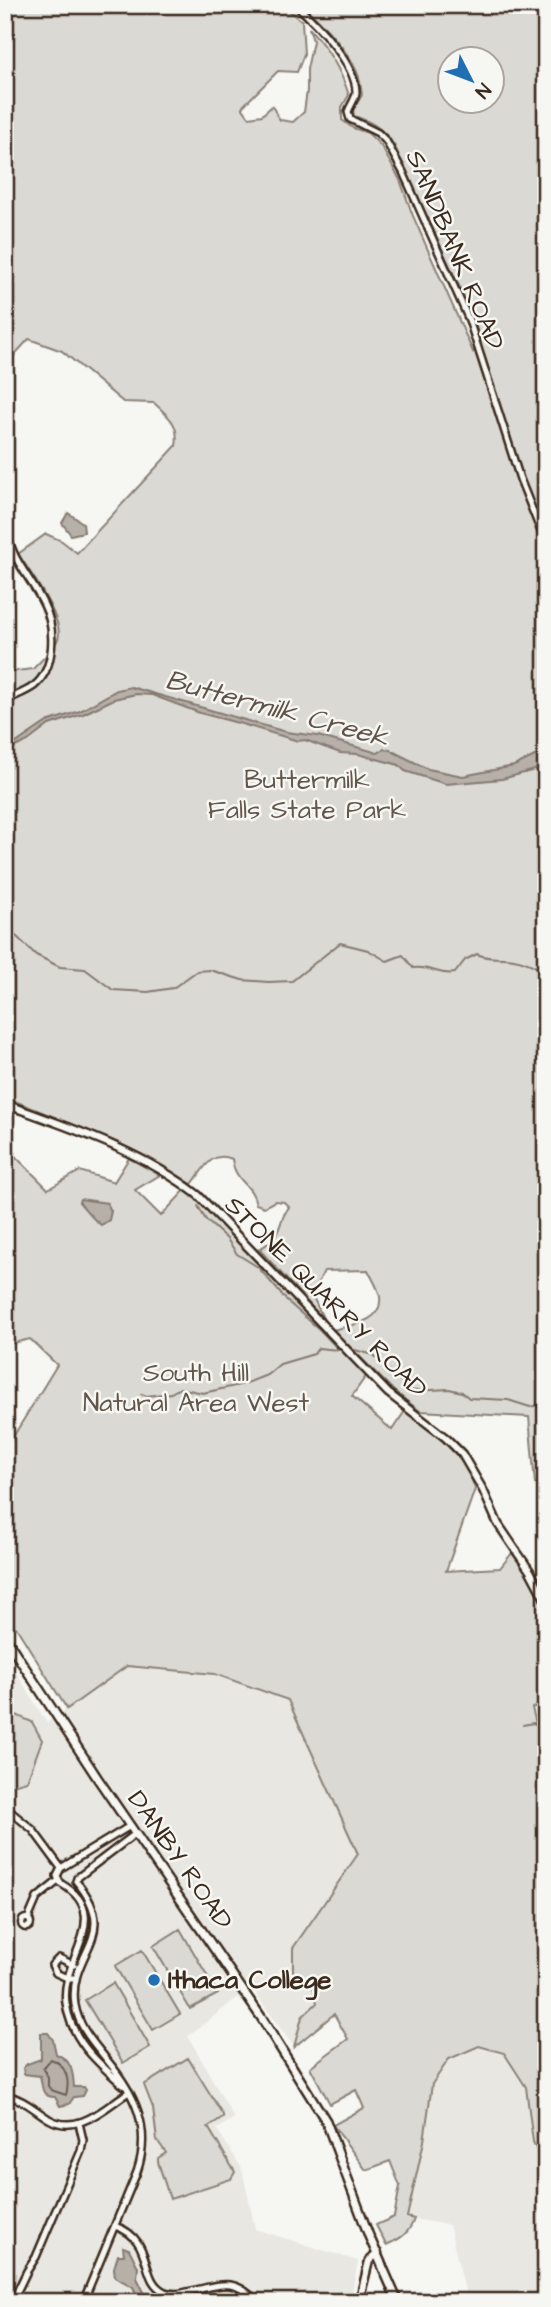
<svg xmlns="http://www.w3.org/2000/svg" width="551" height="2307" font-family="'Architects Daughter',sans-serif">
  <rect width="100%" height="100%" fill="#f6f6f2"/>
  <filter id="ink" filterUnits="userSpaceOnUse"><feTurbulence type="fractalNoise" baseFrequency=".0143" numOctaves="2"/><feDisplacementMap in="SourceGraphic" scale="14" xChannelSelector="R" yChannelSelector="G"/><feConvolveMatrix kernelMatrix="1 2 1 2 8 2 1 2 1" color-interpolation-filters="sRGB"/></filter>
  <g filter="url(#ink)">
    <!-- built -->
    <path fill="#e8e7e2" d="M5,1654l42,69 80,-57 88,8 73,26 70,154 -65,94 19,35 6,20 -16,14 -8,30 -43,-60 -63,49 46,82 -17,11 25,40 13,60 103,32 -8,41h-345z
      M479,2046l25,7 22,34 7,55 13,28v132h-78l-19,-77 -42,-7 17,-77 8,-58 16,-24z"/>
    <!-- green -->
    <path fill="#dad9d3" stroke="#8a8278" stroke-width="2" fill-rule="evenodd" d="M5,5h278l19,16 2,33 -7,18 -19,-1 -36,36 7,10 13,-2 10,-9 8,14 13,2 11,-10 3,-21v-22l6,-28 -4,-13c19,21 31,40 40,67l-7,12v13l11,8 15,5 13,13 19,34 13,36 60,136 8,-10 -10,-30 -77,-167c-11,-16 -21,-23 -40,-29l-1,-6 9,-15c-1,-8 -2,-16 -5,-23 -11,-25 -35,-49 -55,-67h244v1477l-11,2 -6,-67 -109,-6 -26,-20 -61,-61c17,-5 50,-7 47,-33 -1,-8 -8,-19 -12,-27l-44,1 -12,24 12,25 -65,-71c26,-14 17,-26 30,-42l-5,-5 -9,-1 -11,6 -8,-3c-4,-21 -21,-21 -24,-45 -21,-9 -28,10 -40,25l-74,-41 -113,-46v-427l2,2 26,-3c7,-8 21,-19 25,-30 7,-18 -29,-69 -40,-85l28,-20 16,7 15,12 99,-107c4,-22 -8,-30 -22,-43l-31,-1 -61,-51 -33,-12 -24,26zM449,60h42v42h-42z
      M14,1113l-1,41 35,35 32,-18 34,11 15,-24 31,17 -25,15 26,26 25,-27 17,14 163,173 -14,20 40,34 13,-19 45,34 19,26 6,18 -29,82 54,-3 12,-15 14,17 20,41v91l-14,6 7,27 7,-3v438l-13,-28 -7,-55 -22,-34 -25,-7 -30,13 -17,25 -8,57 -17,76 7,2c-5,15 -14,20 -28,26l-10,-20 18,-8 6,-31 -10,-25 -24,9 -33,-45 31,-17 -8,-18 -26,14 -20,-37 38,-28 -14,-25 -40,33 8,-30 15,-14 -5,-20 -19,-6v-29l65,-94 -70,-154 -73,-26 -88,-8 -60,43 -51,-82 -6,1 -5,-7v-171l52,-85 -27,-26 -25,6v-225z
      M5,1710l27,12 10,18 -15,41 -22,6z
      M180,1929l38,65 -28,15 -37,-63z
      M142,1950l38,64 -27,16 -38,-64z
      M113,1983l37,64 -27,16 -38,-63z
      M188,2058l35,57v2l-15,10 27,45 -4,7 -61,20 -12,-37v-4l8,-5 -9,-13 -4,-32 -9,-23z"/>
    <!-- water -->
    <path fill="#b6b0a9" stroke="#857a71" stroke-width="2" d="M68,513l15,10 1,9 -13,3 -9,-12z
      M131,687l155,45 32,4 60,17 6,-4 6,1 38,19 35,7 51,-10 27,-13 5,-1v15l-44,12 -56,5 -41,-13 -6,-6 -41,-11 -18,-1 -35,-13 -7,1 -56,-17 -42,-11 -48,-18 -16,-1 -22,5 -31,15 -34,11 -21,16 -23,11v-6l11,-3 31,-21 33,-11 37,-21z
      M80,1199l27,4 4,8 -2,9 -8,5c-10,-7 -14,-14 -22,-23z
      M41,2033h7l5,7 3,14c16,6 17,18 18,33h10l2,3 -3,6 -9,1 -5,7 -9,2 -5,-9c-15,0 -12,-11 -15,-21l-16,-2 -1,-6 4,-4 14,-5z
      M123,2247l6,2 9,18 -1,11 7,14 1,10h-5l-7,-15 -18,-10 -1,-9 4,-13h6z"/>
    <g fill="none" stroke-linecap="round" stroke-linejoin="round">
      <!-- shore -->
      <path stroke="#6c6056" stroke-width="2" d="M51,2059c16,6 19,22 15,36l-15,-5 -3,-4v-9l-5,-9z"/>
      <!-- stream -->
      <path stroke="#857a71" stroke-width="2" d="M5,939l11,-3 20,19 24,12 25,2 28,21 35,2 25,-4 24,-17 13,-1 32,10 26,2 24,-1 48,-38 28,7 19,11 16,-6 10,13c19,-2 25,8 42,5l10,-13 12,-6c10,5 16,3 27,4 14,0 30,7 42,15
        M198,1206l8,14 21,19 10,15 21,13 30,35 32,28 18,19
        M351,1349l23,6c2,5 32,31 39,36l36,-2 13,3 7,6 39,2 22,7 16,-4
        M141,1394l6,2 24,-3 9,-5 23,5 41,-9 23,-9 13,-11 34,-10 4,-6 20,2
        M523,1725l10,-2 13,5"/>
      <defs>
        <path id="minor" d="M296,5c20,18 60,59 60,87 0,7 -6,13 -8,20l2,7 28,14 8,8 17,31 66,148 51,159 26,65
          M5,529c9,35 25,47 39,76 12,24 11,64 -10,81 -8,6 -20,10 -29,15
          M5,1807l28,23 28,38
          M77,1878l58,-44
          M76,1881c47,56 -9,70 -1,124 4,23 18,37 32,55 28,34 45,68 30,112l-54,130
          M21.5 1923a4.5 4.5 0 1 1 9 0a4.5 4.5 0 1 1-9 0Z
          M28,1919l9,-21 21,-17
          M74,1965l-15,-7 -7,7 4,8 11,5h9
          M123,2085c-26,-23 -52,-45 -57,-82 -7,-44 51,-88 -6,-120l-3,-7 4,-8 69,-42
          M5,2095c19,4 28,14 44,24 29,17 56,-12 80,-27
          M115,2226c41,14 23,54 50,66 8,3 15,2 22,0 31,-6 46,-17 70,10
          M12,2302l15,-31 9,-14 45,-106 2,-11 -4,-17"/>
        <path id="tertiary" d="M5,1104c66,24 137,47 193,91l190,198 58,45 16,16 21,36 15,34 32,47 16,30
          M359,2302l10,-41 9,-8"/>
        <path id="secondary" d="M5,1637l93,142 163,238 65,104 43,115 29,66"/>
      </defs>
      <!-- minor casing -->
      <use href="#minor" stroke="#3b2a1e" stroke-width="10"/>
      <!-- tertiary casing -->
      <use href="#tertiary" stroke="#3b2a1e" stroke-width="11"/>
      <!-- secondary casing -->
      <use href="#secondary" stroke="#3b2a1e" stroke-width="12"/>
      <!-- minor -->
      <use href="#minor" stroke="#f6f6f2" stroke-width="5"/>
      <!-- tertiary -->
      <use href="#tertiary" stroke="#f6f6f2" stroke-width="6"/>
      <!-- secondary -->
      <use href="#secondary" stroke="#f6f6f2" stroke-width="7"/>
    </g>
  </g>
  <!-- markers -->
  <circle fill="#1f6fb2" stroke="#f6f6f2" stroke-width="2.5" cx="154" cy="1980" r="7"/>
  <g text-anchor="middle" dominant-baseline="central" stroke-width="5" stroke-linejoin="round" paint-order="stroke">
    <!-- street labels -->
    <g font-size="26" fill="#3b2a1e" stroke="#f6f6f2">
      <text transform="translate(455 250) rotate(67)">SANDBANK ROAD</text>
      <text transform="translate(326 1297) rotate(45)">STONE QUARRY ROAD</text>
      <text transform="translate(180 1860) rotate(55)">DANBY ROAD</text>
    </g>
    <!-- park labels -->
    <g font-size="26" fill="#63564b" stroke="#f6f6f2">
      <text x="307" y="780">Buttermilk<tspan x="307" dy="30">Falls State Park</tspan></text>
      <text x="196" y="1373">South Hill<tspan x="196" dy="30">Natural Area West</tspan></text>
    </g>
    <!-- poi labels -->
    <g font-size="26" font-weight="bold" fill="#3b2a1e" stroke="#f6f6f2" text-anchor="start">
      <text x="168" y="1980">Ithaca College</text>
    </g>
    <!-- water labels -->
    <g font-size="28" font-style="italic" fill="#605248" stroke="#f6f6f2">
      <text transform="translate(277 709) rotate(15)">Buttermilk Creek</text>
    </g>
  </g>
  <!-- margin -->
  <rect width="551" height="2307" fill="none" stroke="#f6f6f2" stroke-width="28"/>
  <rect x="14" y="14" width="523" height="2279" fill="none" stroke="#3b2a1e" stroke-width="2.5" filter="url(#ink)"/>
  <!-- north arrow -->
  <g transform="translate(471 80) rotate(132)"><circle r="33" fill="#f6f6f2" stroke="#aba49d" stroke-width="2"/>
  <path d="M0-5L12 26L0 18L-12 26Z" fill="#1f6fb2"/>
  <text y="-10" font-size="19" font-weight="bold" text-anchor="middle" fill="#3b2a1e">N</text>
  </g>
</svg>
